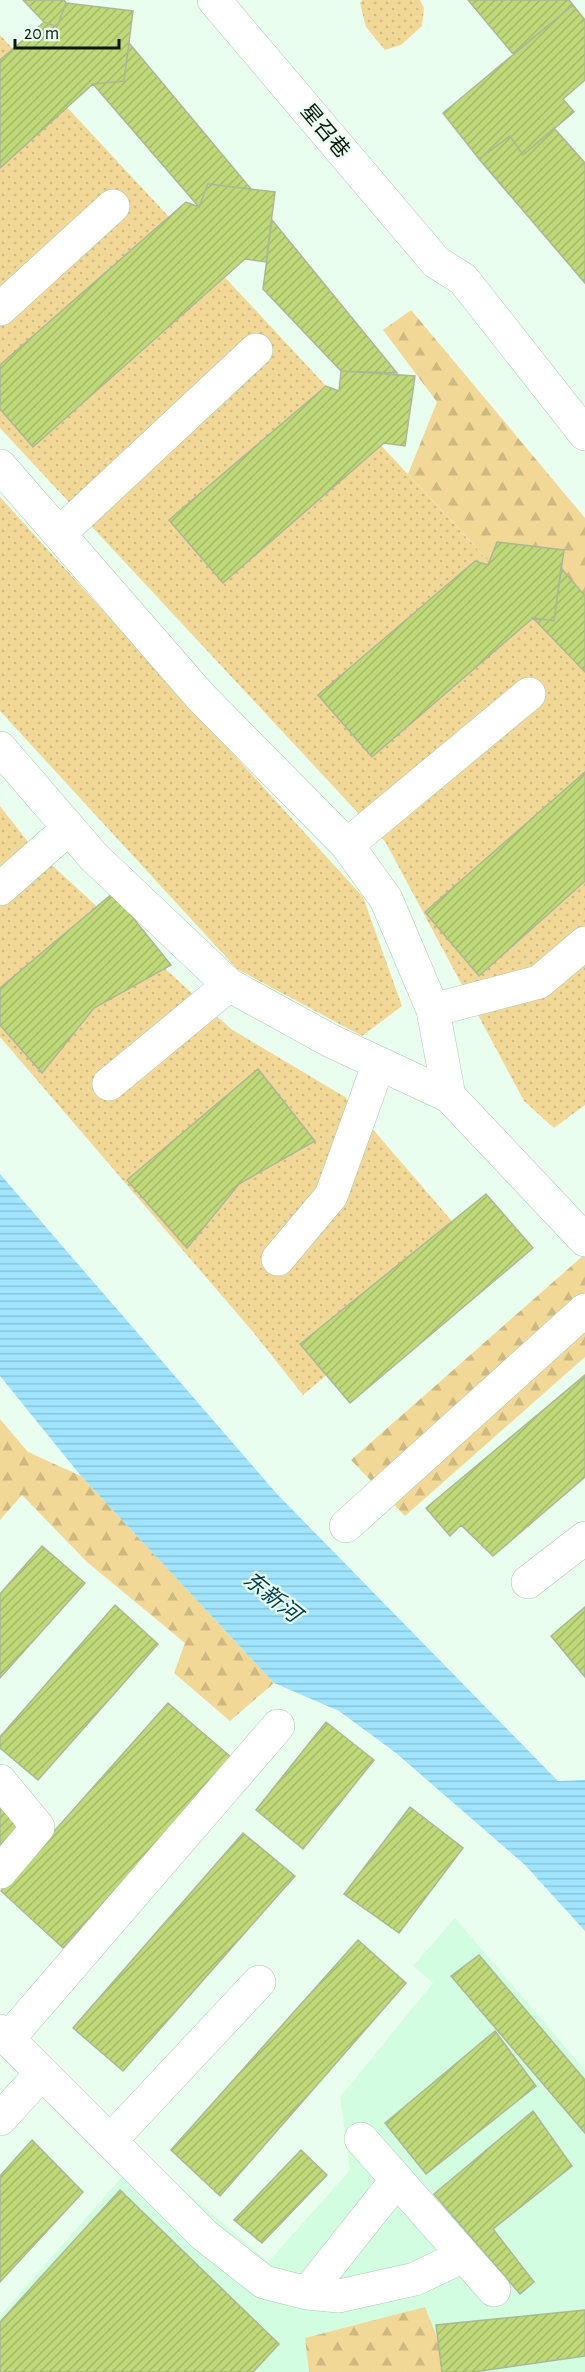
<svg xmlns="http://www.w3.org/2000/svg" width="585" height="2372" font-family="'Alegreya Sans','Noto Sans SC',sans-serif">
  <defs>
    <pattern id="grass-dots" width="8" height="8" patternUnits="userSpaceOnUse" patternTransform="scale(1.5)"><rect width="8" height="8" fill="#f2d897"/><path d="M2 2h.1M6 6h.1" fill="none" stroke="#ceb981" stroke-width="1.8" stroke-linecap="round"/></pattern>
    <pattern id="forest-firs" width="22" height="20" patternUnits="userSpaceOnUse" patternTransform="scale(1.5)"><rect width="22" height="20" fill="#f2d897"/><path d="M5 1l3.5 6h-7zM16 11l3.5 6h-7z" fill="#ceb981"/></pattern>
    <pattern id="water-rules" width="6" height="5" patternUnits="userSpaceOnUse" patternTransform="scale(1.5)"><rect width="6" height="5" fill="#a0e5fd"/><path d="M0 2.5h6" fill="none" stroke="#88c4d8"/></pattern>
    <pattern id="building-hatch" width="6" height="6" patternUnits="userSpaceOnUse" patternTransform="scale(1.5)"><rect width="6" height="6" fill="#bfd978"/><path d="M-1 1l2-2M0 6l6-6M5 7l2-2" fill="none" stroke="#a3ba67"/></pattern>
  </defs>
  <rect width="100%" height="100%" fill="#eafeef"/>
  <!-- built -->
  <path fill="#d3fde0" d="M455,1918l130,152v302h-585v-56l142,-162 126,108 82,-92 -10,-73 93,-114 -20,-17z"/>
  <!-- grass -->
  <path fill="url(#grass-dots)" d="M362,0h58l4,8 -2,18 -21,19 -16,5 -19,-23 -6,-24z
    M0,35l585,630v440l-31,23 -30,-27 -138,-258 -386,-415z
    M0,497l363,400 39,109 -40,30 -125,-67 -237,-258z
    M0,806l32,41 199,182 114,68 131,152 -173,146 -50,-63 -253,-295z"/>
  <!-- forest -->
  <path fill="url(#forest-firs)" d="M411,310l174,208v147l-177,-191 29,-72 -54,-72z
    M585,1254v103l-180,159 -54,-56z
    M0,1419l28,33 53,24 193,207 -44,38 -56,-48 11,-30 -98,-81 -65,-67 -22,25z
    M425,2307l26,65h-142l-4,-34z"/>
  <!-- water -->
  <path fill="url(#water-rules)" d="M0,1174l277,320 281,287 27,-1v151l-60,-66 -129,-112 -57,-42 -65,-28 -193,-207 -81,-100z"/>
  <!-- building -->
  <path fill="url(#building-hatch)" stroke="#acb795" stroke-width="1.5" d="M23,0h41l2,3 -9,24 -13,-5z
    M468,0h101l4,5 -60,49z
    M66,3l67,8 -9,70 -31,3 -93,84v-108l44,-38 13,5z
    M573,5l12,15v60l-22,19 11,13 -51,43 -13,-19 -31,23 -36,-46z
    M129,43l122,146 -43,-5 -9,23 -106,-123 31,-3z
    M554,128l31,35v120l-106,-124 31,-23 13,19z
    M208,184l67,8 -9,70 -21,-3 -212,188 -33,-38v-44l186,-163 13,5z
    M272,220l125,153 -56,-2 -78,-82z
    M341,371l74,5 -10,70 -21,-3 -161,140 -54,-63 157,-134 13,5z
    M497,542l67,8 -10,71 -21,-3 -161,139 -54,-62 157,-134 13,4z
    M561,568l24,28v76l-52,-54 21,3z
    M585,772v109l-106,95 -54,-64z
    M113,893l58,72 -77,43 -52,65 -42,-48v-37z
    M258,1069l57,72 -76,43 -52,64 -60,-68z
    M486,1194l47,54 -183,155 -50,-59z
    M585,1375v102l-92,79 -32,-31 -11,11 -24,-28z
    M42,1546l43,37 -85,95v-84z
    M115,1605l43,39 -120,136 -38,-32v-11z
    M585,1607v70l-34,-41z
    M168,1703l64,55 -169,190 -62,-57z
    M326,1722l48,38 -71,89 -47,-39z
    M0,1803l20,26 -20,17z
    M410,1807l53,41 -64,85 -55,-39z
    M243,1833l52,43 -172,195 -50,-43z
    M358,1940l48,43 -186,213 -49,-46z
    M479,1955l106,125v53l-134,-157z
    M495,2031l41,55 -110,88 -41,-51z
    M533,2111l39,55 -79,63 41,53 -14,12 -86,-100z
    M32,2140l51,52 -83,90v-106z
    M301,2150l26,25 -65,68 -28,-23z
    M120,2190l159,154 -26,28h-253v-50z
    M585,2310v46l-111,16h-32l-6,-47z"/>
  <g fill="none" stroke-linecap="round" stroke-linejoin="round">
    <defs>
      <path id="minor" d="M214,0l222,262 27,17 122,155
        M0,309l113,-103
        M0,466l200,230 147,149 39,54 47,111 16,86
        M59,534l197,-184
        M0,748l94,109 135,128 102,56 118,55 136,144
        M347,845l182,-151
        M0,889l69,-61
        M433,1010l106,-28 46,-39
        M109,1084l120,-99
        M278,1259l53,-63 48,-133
        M346,1526l239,-216
        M528,1582l57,-44
        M0,1781l38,46 -38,45
        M0,2031l204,204 60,47 43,11 32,3 76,-17 48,-23
        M8,2039l270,-313
        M0,2119l42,-46
        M361,2139l133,151
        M110,2141l149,-159
        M307,2293l89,-112"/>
    </defs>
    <!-- minor casing -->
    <use href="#minor" stroke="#aacab3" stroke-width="34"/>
    <!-- minor -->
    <use href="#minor" stroke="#fff" stroke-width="33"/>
  </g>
  <g text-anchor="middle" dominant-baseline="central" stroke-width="4.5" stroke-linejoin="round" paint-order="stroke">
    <!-- street labels -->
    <g font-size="21" fill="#0a160e" stroke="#eafeef">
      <text transform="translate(325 131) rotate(50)">星召巷</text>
    </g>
    <!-- water labels -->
    <g font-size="22" font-style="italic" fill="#003d4d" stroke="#eafeef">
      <text transform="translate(272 1597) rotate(39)">东新河</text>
    </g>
  </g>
  <!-- scale -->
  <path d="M15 39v9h104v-9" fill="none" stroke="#0a160e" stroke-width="3"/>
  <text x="24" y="39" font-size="18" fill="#0a160e" stroke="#eafeef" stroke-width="4.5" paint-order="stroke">20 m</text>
</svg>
